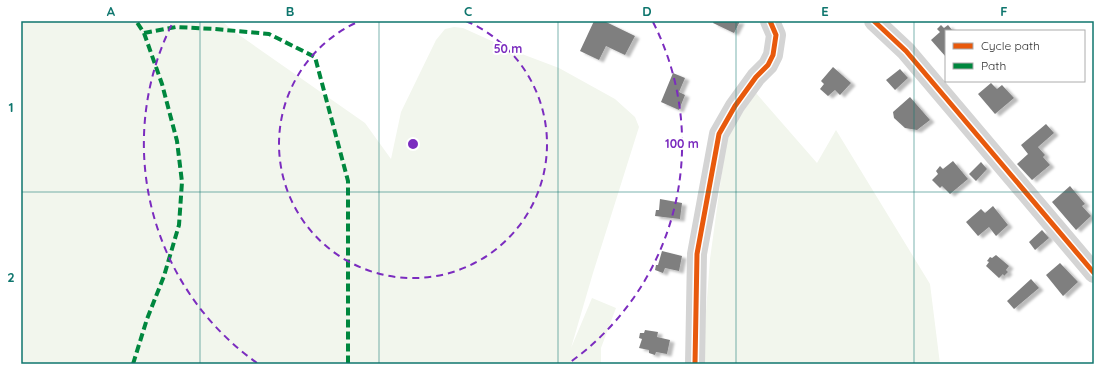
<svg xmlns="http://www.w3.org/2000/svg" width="1115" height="385" font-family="Quicksand,sans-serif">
  <defs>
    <filter id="shadow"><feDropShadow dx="4.5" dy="2.5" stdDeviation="1" flood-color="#0004"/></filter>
  </defs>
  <rect width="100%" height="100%" fill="#fff"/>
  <!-- green -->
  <path fill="#f2f6ed" d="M21,21h201l10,9 133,93 26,36 10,-47 35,-72 9,-11 9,-2 9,1 51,23 45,17 56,31 20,18 4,10 -46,146 -22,75 21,-50 24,10 -15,40v16h-580z
    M756,93l61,70 19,-33 94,154 10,80h-238l8,-105 17,-124z"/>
  <!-- building -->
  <path fill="#7f7f7f" filter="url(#shadow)" d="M594,21h10l31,15 -10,19 -19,-9 -7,14 -19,-9z
    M714,21h26l-6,12 -21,-10z
    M941,25l3,3 4,-3 5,6h-7v26l-15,-17 9,-8 -3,-3z
    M833,67l18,16 -11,12 -5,-5 -7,6 -8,-7 4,-5 -3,-3z
    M900,69l8,9 -13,12 -9,-10z
    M673,73l12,5 -6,14 6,3 -6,15 -18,-8z
    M991,83l6,6 5,-4 12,13 -19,16 -17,-20z
    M910,97l20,23 -13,10 -12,-2 -11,-10 -1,-6z
    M1046,124l8,9 -16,14 7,8 -2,2 7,8 -18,15 -15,-16 11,-10 -7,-9z
    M953,161l15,18 -18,15 -8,-8 -2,2 -8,-8 6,-6 -2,-3 4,-5 3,3z
    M981,162l6,7 -11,12 -7,-7z
    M1070,186l15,18 -3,2 9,10 -15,14 -24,-28z
    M660,199l22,4 -2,16 -25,-3 1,-6h3z
    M993,206l15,19 -12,11 -7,-9 -11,9 -12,-14 15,-13 4,4z
    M1042,230l7,8 -14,12 -6,-8z
    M662,251l20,5 -3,15 -14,-3 -2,5 -8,-3 1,-5h2z
    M996,255l13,11 -3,4 2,2 -4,4 -1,-2 -4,4 -13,-12 3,-4 -2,-1 3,-4 2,1z
    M1060,263l18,19 -15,14 -17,-21z
    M1031,279l8,9 -25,21 -7,-8z
    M645,330l13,2 -1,5 13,3 -3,14 -11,-2 -1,3 -6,-2v-3l-10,-2 3,-9 -3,-1 1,-5h4z"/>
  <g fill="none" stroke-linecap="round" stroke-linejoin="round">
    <!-- minor -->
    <path stroke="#d4d4d4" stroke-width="20" d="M874,21l32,30 188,222
      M695,364l2,-110 22,-120 16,-28 21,-29 12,-12 5,-10 3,-20 -6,-14"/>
    <!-- quiet -->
    <path stroke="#00873e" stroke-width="4" stroke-dasharray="8 4" stroke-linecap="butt" d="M144,33l32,-6 39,2 54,5 46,23 33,124v183
      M133,364l14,-45 17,-43 15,-51 3,-43 -5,-41 -15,-57 -18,-51 -8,-12"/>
    <defs>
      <path id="cycleway" d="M874,21l32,30 188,222
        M695,364l2,-110 22,-120 16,-28 21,-29 12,-12 5,-10 3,-20 -6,-14"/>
    </defs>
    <!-- cycleway casing -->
    <use href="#cycleway" stroke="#fff" stroke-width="8"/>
    <!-- cycleway -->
    <use href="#cycleway" stroke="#e8590c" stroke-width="5"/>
  </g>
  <!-- grid -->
  <path fill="none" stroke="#0f766e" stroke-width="1" stroke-opacity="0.55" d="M200,21v343M379,21v343M558,21v343M736,21v343M914,21v343M21,192h1073"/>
  <!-- distance rings -->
  <g fill="none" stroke="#7b2cbf" stroke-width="2" stroke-dasharray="7 5">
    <path d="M466 21A134 134 0 1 1 360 21"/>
    <path d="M257 363A269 269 0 0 1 173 22M653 22A269 269 0 0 1 569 363"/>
  </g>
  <circle cx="413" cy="144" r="6" fill="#7b2cbf" stroke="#fff" stroke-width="2"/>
  <g font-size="12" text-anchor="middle" font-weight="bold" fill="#7b2cbf" stroke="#fff" stroke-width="4" stroke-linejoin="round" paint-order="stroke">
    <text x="508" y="53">50 m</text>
    <text x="682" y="148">100 m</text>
  </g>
  <!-- border -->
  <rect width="1115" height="385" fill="none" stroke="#ffffff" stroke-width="44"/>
  <!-- legend -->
  <rect x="945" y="30" width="140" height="52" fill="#ffffff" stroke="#acacac"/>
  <rect x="953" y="43" width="20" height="6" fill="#e8590c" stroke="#acacac"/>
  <text x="981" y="50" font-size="12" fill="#303030">Cycle path</text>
  <rect x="953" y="63" width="20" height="6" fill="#00873e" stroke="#acacac"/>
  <text x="981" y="70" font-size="12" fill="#303030">Path</text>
  <rect x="22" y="22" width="1071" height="341" fill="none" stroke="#0f766e" stroke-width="1.5"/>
  <g font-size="13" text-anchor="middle" font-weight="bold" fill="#0f766e">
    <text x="111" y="16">A</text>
    <text x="290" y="16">B</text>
    <text x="468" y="16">C</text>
    <text x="647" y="16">D</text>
    <text x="825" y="16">E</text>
    <text x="1004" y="16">F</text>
    <text x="11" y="112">1</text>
    <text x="11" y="282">2</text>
  </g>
</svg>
